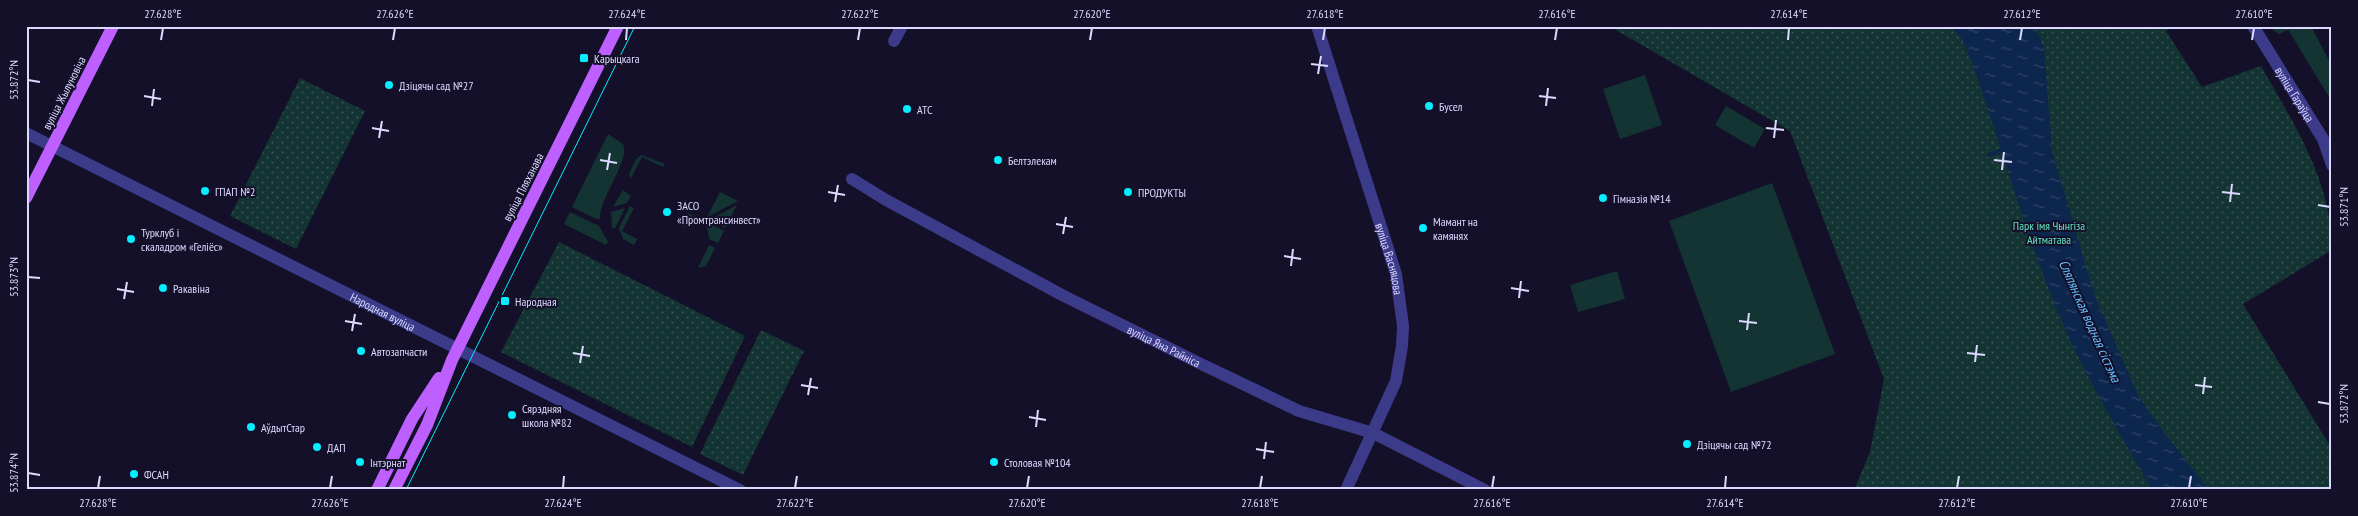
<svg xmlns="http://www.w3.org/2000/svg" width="2358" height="516" font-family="'PT Sans Narrow',sans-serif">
  <defs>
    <pattern id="forest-firs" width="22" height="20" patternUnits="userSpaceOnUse" patternTransform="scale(1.25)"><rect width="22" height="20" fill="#133432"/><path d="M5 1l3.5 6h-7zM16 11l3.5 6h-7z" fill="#355151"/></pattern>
    <pattern id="park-dots" width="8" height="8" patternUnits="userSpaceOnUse" patternTransform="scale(1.25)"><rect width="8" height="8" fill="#133432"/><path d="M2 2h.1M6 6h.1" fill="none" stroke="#355151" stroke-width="1.8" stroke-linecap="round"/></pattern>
    <pattern id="water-ripples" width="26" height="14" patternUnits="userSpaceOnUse" patternTransform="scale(1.25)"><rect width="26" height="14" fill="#0c264d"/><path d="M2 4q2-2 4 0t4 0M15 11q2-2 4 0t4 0" fill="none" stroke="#2f4568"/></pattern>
  </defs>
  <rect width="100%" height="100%" fill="#14102a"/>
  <!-- grass -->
  <path fill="#133432" d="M2286,26h25l21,40v36z
    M1645,75l17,50 -42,14 -17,-50z
    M1726,106l39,23 -11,19 -39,-23z
    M608,134l15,10c8,16 -24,54 -23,75h-4l-24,-12z
    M641,155l24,9 -2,3 -21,-10 -11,21 -2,-4 7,-15z
    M1772,183l63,171 -104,38 -62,-171z
    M623,190l8,6 -4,7 -14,4z
    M720,192l18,9 -31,16z
    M737,205l-12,23 -16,-8z
    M630,206l4,2 -12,23 15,8 -3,6 -11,-6 -4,-11z
    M625,208l-10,20h-3l-1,-16z
    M570,212l29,14 9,16 -2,3 -42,-21z
    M688,213l13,7 -16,7 -3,-1z
    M706,222l18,9 -6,12 -9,-4z
    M709,245l6,3 -9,18 -8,2z
    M1617,271l8,28 -47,13 -8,-27z"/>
  <!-- forest -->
  <path fill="url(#forest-firs)" d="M2268,26h27l-16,8z"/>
  <!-- park -->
  <path fill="url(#park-dots)" d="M1609,26h565l-8,5 36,56 59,-21c33,58 71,115 71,184l-89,54 89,145v41h-478l16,-38 14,-73 -94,-248z
    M300,78l65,33 -69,138 -66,-33z
    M559,242l186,94 -53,111 -191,-95z
    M761,330l43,21 -61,124 -43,-21z"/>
  <!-- water -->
  <path fill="url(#water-ripples)" d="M1950,26h85l9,22 8,103 43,146 44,100 20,29 50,64h-57c-31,-55 -65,-110 -90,-168 -36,-85 -60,-175 -91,-262l-10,-22z"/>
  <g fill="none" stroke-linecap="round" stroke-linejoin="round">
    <!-- stream -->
    <path stroke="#0c264d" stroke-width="4" d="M1989,155l17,-6"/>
    <!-- minor -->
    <g stroke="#3b3b89" stroke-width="12">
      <path id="s1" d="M1317,26l79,248 7,52 -1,20 -6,35 -50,109"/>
      <path id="s2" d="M2253,26l70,113 9,26"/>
      <path d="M894,41l8,-15"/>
      <path id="s3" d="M26,133l714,357"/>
      <path id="s4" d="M852,179l34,21 176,95 135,67 102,49 74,22 112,57"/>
    </g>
    <!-- major -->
    <path stroke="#be60ff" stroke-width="12" d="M26,198l87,-172
      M377,490l35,-71 27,-41
      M394,490l33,-65 25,-65 166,-334"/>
    <!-- tram -->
    <path stroke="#05eeff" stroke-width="1" d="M406,490l229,-464"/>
  </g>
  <!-- ticks -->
  <path fill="none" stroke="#dcd9ff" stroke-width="2" d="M161,40l2,-12M393,40l2,-12M626,40l1,-12M858,40l2,-12M1090,40l2,-12M1323,40l2,-12M1555,40l2,-12M1788,40l1,-12M2020,40l2,-12M2252,40l2,-12M1311,64l17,2M1318,74l3,-18M28,80l12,2M144,96l17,3M1539,96l17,2M152,106l2,-17M1546,106l2,-18M372,128l17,3M1766,128l18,2M379,138l3,-17M1774,138l2,-18M600,160l17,3M1994,160l18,2M607,170l3,-17M2002,170l2,-18M828,192l17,3M2222,192l18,2M835,202l3,-17M2230,202l2,-18M2318,205l12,2M1056,224l17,3M1063,234l3,-17M1284,256l17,3M1291,266l2,-17M28,277l12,1M1511,288l18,3M117,289l17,3M1519,298l2,-17M124,299l3,-17M345,321l17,3M1739,321l18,2M1747,330l2,-17M352,331l3,-17M573,353l17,3M1967,353l18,2M1975,362l2,-17M580,363l3,-17M801,385l17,3M2195,385l17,2M2203,394l2,-17M808,395l3,-17M2318,402l12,2M1029,417l17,3M1036,427l2,-17M1256,449l18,3M1264,459l2,-17M28,473l12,2M98,488l2,-12M330,488l2,-12M563,488l1,-12M795,488l2,-12M1027,488l2,-12M1260,488l2,-12M1492,488l2,-12M1725,488l1,-12M1957,488l2,-12M2189,488l2,-12"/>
  <!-- markers -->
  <g fill="#05eeff" stroke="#14102a" stroke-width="2">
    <rect x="579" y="53" width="10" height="10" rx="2.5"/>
    <circle cx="389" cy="85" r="5"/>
    <circle cx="1429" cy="106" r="5"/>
    <circle cx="907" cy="109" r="5"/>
    <circle cx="998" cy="160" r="5"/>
    <circle cx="205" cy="191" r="5"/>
    <circle cx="1128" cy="192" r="5"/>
    <circle cx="1603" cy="198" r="5"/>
    <circle cx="667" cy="212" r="5"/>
    <circle cx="1423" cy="228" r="5"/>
    <circle cx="131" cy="239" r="5"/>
    <circle cx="163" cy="288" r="5"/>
    <rect x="500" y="296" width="10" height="10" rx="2.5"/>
    <circle cx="361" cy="351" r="5"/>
    <circle cx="512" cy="415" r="5"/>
    <circle cx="251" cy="427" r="5"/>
    <circle cx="1687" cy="444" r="5"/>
    <circle cx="317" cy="447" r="5"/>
    <circle cx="360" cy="462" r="5"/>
    <circle cx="994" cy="462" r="5"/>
    <circle cx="134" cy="474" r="5"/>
  </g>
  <g text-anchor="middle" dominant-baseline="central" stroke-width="4" stroke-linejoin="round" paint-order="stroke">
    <!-- poi labels -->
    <g font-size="12" fill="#dcd9ff" stroke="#14102a" text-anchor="start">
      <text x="594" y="58">Карыцкага</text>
      <text x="399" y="85">Дзіцячы сад №27</text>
      <text x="1439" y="106">Бусел</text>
      <text x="917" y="109">АТС</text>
      <text x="1008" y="160">Белтэлекам</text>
      <text x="215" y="191">ГПАП №2</text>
      <text x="1138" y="192">ПРОДУКТЫ</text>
      <text x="1613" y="198">Гімназія №14</text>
      <text x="677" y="205">ЗАСО<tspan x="677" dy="14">«Промтрансинвест»</tspan></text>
      <text x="1433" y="221">Мамант на<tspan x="1433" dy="14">камянях</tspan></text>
      <text x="141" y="232">Турклуб і<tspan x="141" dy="14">скаладром «Геліёс»</tspan></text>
      <text x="173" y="288">Ракавіна</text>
      <text x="515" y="301">Народная</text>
      <text x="371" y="351">Автозапчасти</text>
      <text x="522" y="408">Сярэдняя<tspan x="522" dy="14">школа №82</tspan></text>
      <text x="261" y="427">АўдытСтар</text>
      <text x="1697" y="444">Дзіцячы сад №72</text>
      <text x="327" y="447">ДАП</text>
      <text x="370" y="462">Інтэрнат</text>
      <text x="1004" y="462">Столовая №104</text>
      <text x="144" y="474">ФСАН</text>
    </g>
    <!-- street labels -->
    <g font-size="12" fill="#dcd9ff" stroke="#14102a">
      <text transform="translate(64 93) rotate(-63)">вуліца Жылуновіча</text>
      <text stroke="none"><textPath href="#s2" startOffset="80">вуліца Гараўца</textPath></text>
      <text transform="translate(523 187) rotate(-63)">вуліца Пляханава</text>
      <text stroke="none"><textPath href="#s1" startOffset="244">вуліца Васняцова</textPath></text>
      <text stroke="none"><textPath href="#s3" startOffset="399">Народная вуліца</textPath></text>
      <text stroke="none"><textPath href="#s4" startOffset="354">вуліца Яна Райніса</textPath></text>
    </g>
    <!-- park labels -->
    <g font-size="12" fill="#62e2be" stroke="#14102a">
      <text x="2049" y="225">Парк імя Чынгіза<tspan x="2049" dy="14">Айтматава</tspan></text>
    </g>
    <!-- water labels -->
    <g font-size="14" font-style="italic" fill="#67beff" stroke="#14102a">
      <text transform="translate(2090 321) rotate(66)">Сляпянская водная сістэма</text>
    </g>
  </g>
  <!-- border -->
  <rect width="2358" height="516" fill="none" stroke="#14102a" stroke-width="55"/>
  <rect x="28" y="28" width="2302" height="460" fill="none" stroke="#dcd9ff" stroke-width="2"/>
  <g font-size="12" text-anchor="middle" fill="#dcd9ff">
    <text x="163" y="18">27.628°E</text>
    <text x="395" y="18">27.626°E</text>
    <text x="627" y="18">27.624°E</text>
    <text x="860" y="18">27.622°E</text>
    <text x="1092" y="18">27.620°E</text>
    <text x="1325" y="18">27.618°E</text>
    <text x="1557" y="18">27.616°E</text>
    <text x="1789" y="18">27.614°E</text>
    <text x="2022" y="18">27.612°E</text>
    <text x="2254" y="18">27.610°E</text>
    <text transform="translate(14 80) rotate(-90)" y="4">53.872°N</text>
    <text transform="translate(2344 207) rotate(-90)" y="4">53.871°N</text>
    <text transform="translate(14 277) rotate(-90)" y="4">53.873°N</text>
    <text transform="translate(2344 404) rotate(-90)" y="4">53.872°N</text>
    <text transform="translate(14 473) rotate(-90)" y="4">53.874°N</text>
    <text x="98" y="507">27.628°E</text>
    <text x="330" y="507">27.626°E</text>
    <text x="563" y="507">27.624°E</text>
    <text x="795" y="507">27.622°E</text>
    <text x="1027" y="507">27.620°E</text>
    <text x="1260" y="507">27.618°E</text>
    <text x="1492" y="507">27.616°E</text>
    <text x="1725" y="507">27.614°E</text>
    <text x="1957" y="507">27.612°E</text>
    <text x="2189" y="507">27.610°E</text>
  </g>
</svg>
